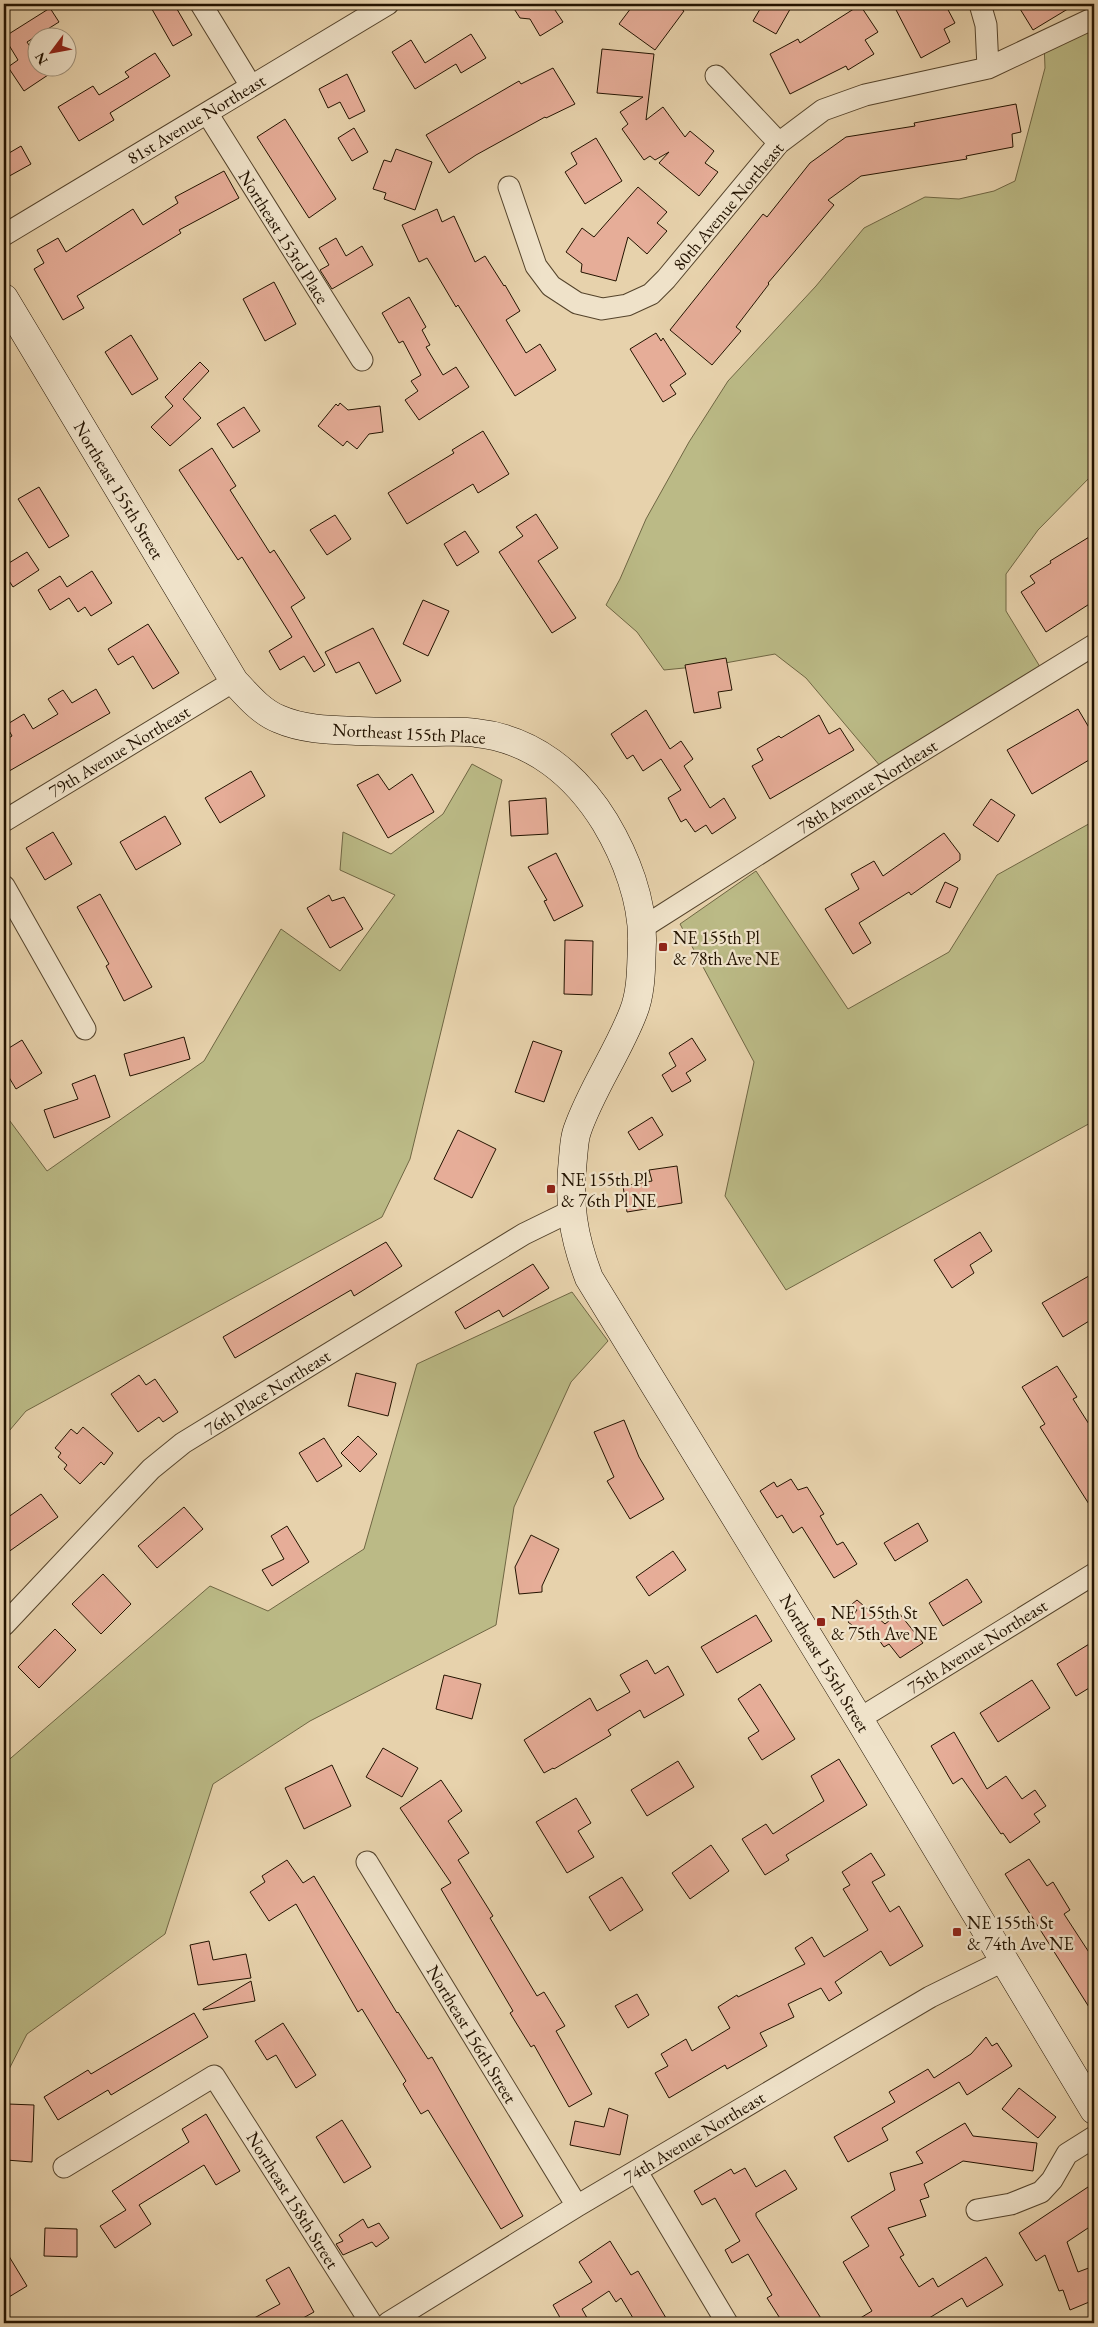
<svg xmlns="http://www.w3.org/2000/svg" width="1098" height="2327" font-family="'EB Garamond',serif">
  <rect width="100%" height="100%" fill="#e7d2ac"/>
  <filter id="stains"><feTurbulence type="fractalNoise" baseFrequency=".004" numOctaves="4"/><feColorMatrix values="0 0 0 0 .2 0 0 0 0 .09 0 0 0 0 .02 0 0 0 .5 -.17"/></filter>
  <radialGradient id="worn" r=".72"><stop offset=".6" stop-color="#630" stop-opacity="0"/><stop offset="1" stop-color="#630" stop-opacity=".3"/></radialGradient>
  <!-- green -->
  <path fill="#bbba86" stroke="#6f6643" d="M1094,18v455l-56,57 -32,44v37l39,64 -159,98 -80,-95 -31,-24 -61,11 -50,5 -27,-38 -31,-27 14,-26 26,-60 43,-77 39,-61 88,-95 48,-58 61,-31 34,2 35,-8 21,-10 30,-113 -1,-27z
    M472,764l30,16 -92,379 -28,58 -356,194 -22,26v-324l43,58 157,-110 77,-132 59,42 55,-76 -55,-25 3,-38 48,22 52,-40z
    M1094,821v300l-308,169 -61,-94 29,-134 -74,-138 76,-53 92,138 101,-57 48,-77z
    M572,1292l36,49 -37,41 -57,125 -18,118 -186,96 -97,63 -48,150 -138,100 -23,45v-315l206,-178 58,25 96,-62 53,-185z"/>
  <!-- building -->
  <path fill="#e6ad98" stroke="#231300" d="M149,4h25l18,31 -19,11z
    M511,4h40l12,18 -23,14 -10,-17 -10,-1z
    M634,4h40l10,7 -29,39 -36,-26z
    M763,4h30l-17,30 -23,-13z
    M893,4h52l10,19 -11,6 6,13 -29,16z
    M1017,4h59l-43,26z
    M860,5l18,27 -13,8 9,14 -26,16 -2,-4 -56,28 -20,-40 28,-15 2,4z
    M50,8l9,14 -32,20 11,17v9h5l5,7 -24,16 -16,-24 10,-7 -14,-23z
    M471,34l15,24 -25,15 -5,-9 -41,25 -23,-37 19,-12 14,23z
    M602,49l52,5 -8,66 17,-13 22,30 5,-6 24,20 -9,12 13,9 -19,24 -40,-33 10,-11 -14,8 -5,-4 -6,4 -22,-31 6,-5 -8,-12 23,-15 -46,-4z
    M155,53l15,23 -60,37 4,7 -35,21 -21,-34 35,-21 6,9 30,-18 -4,-5z
    M553,68l22,36 -29,14 -1,-1 -69,38 -27,18 -23,-38 93,-54 2,3z
    M347,74l18,37 -16,8 -9,-17 -12,6 -9,-19z
    M1016,104l5,28 -9,2 1,13 -47,9 1,3 -106,17 -33,24 6,5 -66,78 1,1 -33,43 5,4 -29,34 -42,-35 93,-116 4,3 43,-54 36,-26 69,-11 -1,-3z
    M285,119l51,80 -27,19 -52,-81z
    M354,128l14,24 -16,9 -14,-23z
    M596,138l26,43 -37,23 -20,-32 12,-8 -6,-11z
    M21,146l10,18 -27,15v-23z
    M396,149l36,13 -17,48 -31,-11 2,-6 -13,-4 11,-29 7,2z
    M224,171l15,27 -60,32 2,3 -104,63 7,12 -21,12 -29,-51 10,-6 -7,-13 21,-12 8,14 67,-43 10,16 35,-22 -3,-6z
    M638,187l29,25 -10,11 10,8 -20,23 -19,-17 -12,44 -35,-9 1,-8 -16,-12 16,-24 12,9z
    M437,209l5,13 12,-6 21,46 10,-6 19,30 1,-1 15,26 -14,9 20,33 14,-9 16,26 -41,26 -57,-91 -2,2 -29,-49 -8,4 -17,-37z
    M336,238l10,18 16,-10 11,19 -41,24 -12,-19 9,-5 -10,-17z
    M274,282l22,42 -31,17 -22,-42z
    M409,297l17,30 -4,3 8,15 -4,2 17,28 13,-8 13,20 -50,33 -14,-20 13,-9 -7,-10 10,-6 -18,-34 -4,2 -17,-30z
    M656,333l5,8 2,-3 23,36 -16,11 6,9 -13,8 -33,-53z
    M131,335l27,44 -26,16 -27,-43z
    M200,362l9,9 -26,28 18,19 -31,28 -19,-19 22,-21 -8,-9z
    M340,403l8,7 32,-4 3,26 -14,2 -12,15 -10,-8 -4,5 -25,-20 18,-22 2,2z
    M244,407l16,24 -27,17 -16,-24z
    M483,431l26,43 -31,19 -5,-9 -66,40 -19,-31 66,-40 -2,-3z
    M212,448l24,38 -6,4 40,63 4,-3 31,48 -14,9 34,58 -11,7 -10,-16 -24,14 -11,-19 23,-14 -50,-80 -4,3 -59,-90z
    M39,487l30,49 -20,12 -31,-49z
    M536,514l22,34 -20,13 38,57 -24,15 -53,-81 24,-16 -7,-9z
    M335,515l16,24 -24,16 -17,-25z
    M465,531l14,21 -22,14 -13,-22z
    M1094,534v67l-48,31 -25,-40 14,-9 -5,-7 21,-13 -1,-2z
    M27,552l12,18 -26,17 -9,-14v-7z
    M92,571l20,32 -21,13 -6,-9 -7,5 -9,-14 -19,12 -12,-20 22,-14 7,11z
    M423,600l26,11 -21,45 -25,-12z
    M148,624l31,49 -26,16 -20,-33 -15,9 -10,-16z
    M373,628l28,53 -25,13 -17,-32 -23,11 -11,-21z
    M726,658l6,32 -14,2 3,16 -27,5 -9,-48z
    M96,689l14,24 -106,61v-33l8,-5 -6,-11 18,-11 9,15 25,-15 -10,-15 15,-9 9,13z
    M1078,709l16,27v21l-62,37 -25,-44z
    M646,710l24,39 11,-8 12,18 -9,7 26,42 14,-10 12,20 -24,16 -6,-9 -11,7 -9,-13 -5,3 -13,-24 13,-8 -20,-31 -18,12 -10,-16 -6,4 -16,-25z
    M819,715l10,19 11,-6 14,22 -84,49 -18,-33 11,-6 -6,-11 22,-13 2,2z
    M251,771l14,25 -45,27 -15,-25z
    M378,774l11,16 23,-16 22,38 -46,26 -31,-53z
    M546,798l2,36 -37,2 -2,-35z
    M991,799l24,16 -17,27 -25,-17z
    M165,816l16,28 -45,26 -16,-28z
    M53,832l19,32 -27,16 -19,-32z
    M944,833l16,21v6l-49,35 -2,-3 -50,31 12,20 -18,11 -28,-45 34,-20 -8,-15 23,-13 9,15z
    M556,853l27,53 -29,15 -10,-20 3,-1 -19,-33z
    M945,882l13,6 -8,20 -14,-6z
    M100,894l52,93 -28,14 -18,-35 3,-2 -32,-57z
    M329,895l3,6 12,-4 19,32 -33,19 -23,-40z
    M565,940l28,1 -1,54 -28,-1z
    M184,1037l6,22 -60,17 -6,-22z
    M692,1038l14,22 -20,13 5,8 -19,11 -10,-17 14,-9 -7,-13z
    M22,1040l20,33 -26,16 -12,-20v-18z
    M533,1041l29,10 -18,51 -29,-10z
    M95,1075l15,42 -56,21 -10,-28 34,-11 -6,-15z
    M652,1117l11,18 -24,15 -11,-18z
    M458,1130l38,19 -24,49 -38,-19z
    M677,1166l5,37 -55,9 -4,-26 29,-5 -3,-11z
    M980,1232l12,19 -22,14 4,8 -22,15 -18,-28z
    M386,1242l16,24 -48,30 -3,-6 -116,68 -12,-21z
    M533,1264l16,24 -46,29 -4,-7 -34,19 -10,-17z
    M1094,1273v45l-31,19 -21,-34z
    M1057,1366l20,31 -4,2 21,33v80l-54,-85 5,-3 -23,-37z
    M356,1373l40,10 -8,33 -40,-10z
    M139,1375l7,10 9,-6 23,33 -15,10 -4,-5 -21,15 -27,-38z
    M624,1420l15,37 25,42 -34,20 -23,-38 7,-4 -20,-45z
    M83,1427l30,26 -9,12 -3,-3 -21,22 -16,-15 3,-4 -9,-8 3,-4 -6,-5 16,-19 6,5z
    M358,1436l19,18 -17,18 -19,-19z
    M324,1438l18,28 -25,16 -18,-29z
    M791,1479l7,11 9,-3 17,27 -4,2 17,29 6,-3 14,22 -23,14 -32,-51 -9,6 -11,-18 -5,3 -17,-27 14,-9 3,5z
    M41,1494l17,23 -54,38v-35z
    M184,1507l19,22 -46,39 -19,-22z
    M918,1523l10,18 -33,20 -11,-18z
    M287,1526l22,36 -37,24 -10,-16 22,-11 -13,-23z
    M531,1535l28,14 -17,37v6l-23,2 -4,-27z
    M673,1551l13,19 -37,26 -13,-19z
    M103,1574l28,30 -30,30 -29,-30z
    M967,1579l15,23 -39,24 -14,-23z
    M857,1600l28,24 14,-11 24,30 -23,15 -11,-14 -5,3 -13,-18 -6,6 -17,-13 9,-12 -5,-6z
    M756,1615l16,26 -55,32 -16,-26z
    M55,1629l21,21 -37,38 -21,-21z
    M1094,1641v44l-18,11 -19,-32z
    M647,1660l8,14 13,-8 16,29 -40,23 -4,-8 -32,20 3,5 -57,34 -1,-1 -9,5 -20,-33 66,-42 7,13 33,-19 -10,-17z
    M444,1675l37,9 -9,35 -36,-10z
    M1032,1680l18,28 -52,34 -18,-29z
    M760,1684l35,55 -33,21 -14,-22 11,-7 -21,-32z
    M954,1732l33,57 19,-13 16,23 13,-9 11,16 -12,8 6,8 -30,21 -7,-10 -2,1 -39,-56 -9,6 -22,-38z
    M383,1748l35,20 -16,29 -36,-20z
    M839,1759l28,46 -81,50 3,5 -24,15 -23,-36 24,-15 7,10 51,-33 -13,-25z
    M678,1761l16,26 -47,29 -16,-26z
    M332,1765l19,41 -47,23 -19,-41z
    M441,1780l21,31 -14,10 21,32 -11,7 35,56 -3,2 47,78 7,-4 21,34 -9,5 36,63 -23,13 -35,-62 -3,2 -21,-34 3,-2 -72,-122 10,-6 -51,-75z
    M576,1798l15,25 -13,8 16,26 -27,16 -31,-51z
    M711,1845l18,26 -39,28 -18,-26z
    M871,1853l14,22 -13,7 18,30 9,-6 24,40 -33,20 -9,-15 -46,31 7,11 -13,8 -8,-13 -33,16 6,13 -34,16 7,13 -40,23 -2,-4 -56,33 -14,-25 13,-7 -7,-12 25,-15 6,12 38,-23 -12,-21 19,-12 1,2 67,-33 -10,-16 17,-11 12,20 44,-27 -25,-41 7,-4 -8,-13z
    M1029,1859l18,27 6,-4 17,28 -6,4 30,46v55l-89,-141z
    M287,1860l16,23 11,-7 83,137 1,-1 30,47 4,-2 91,159 -22,13 -73,-119 -7,4 -18,-30 3,-3 -44,-72 -4,3 -62,-108 -27,17 -19,-29 15,-10 -3,-6z
    M622,1877l21,33 -33,21 -21,-34z
    M209,1941l4,19 33,-6 5,24 -53,7 -8,-40z
    M251,1981l4,20 -52,9v-1z
    M637,1994l12,21 -21,13 -13,-22z
    M194,2013l14,24 -97,58 -3,-5 -50,30 -14,-23 44,-27 3,4z
    M283,2023l33,52 -20,13 -20,-33 -9,5 -12,-19z
    M986,2037l6,9 5,-3 15,23 -45,29 -8,-13 -77,46 6,12 -40,22 -14,-25 61,-35 -6,-10 39,-23 6,9 37,-24z
    M1019,2088l37,29 -18,21 -36,-29z
    M8,2104l26,1 -2,57 -26,-2z
    M609,2108l19,7 -8,40 -50,-10 5,-24 29,6z
    M206,2114l34,57 -24,14 -12,-20 -65,40 12,19 -36,24 -15,-22 26,-16 -14,-19 77,-49 -7,-13z
    M342,2120l29,47 -27,16 -28,-46z
    M965,2123l8,13 64,7 -4,28 -70,-10 -39,23 5,13 -9,3 6,16 -38,12 16,27 -4,2 19,30 14,-9 5,9 48,-30 17,28 -36,22 -5,-9 -41,25h-69l20,-12 -29,-49 26,-16 -18,-29 44,-27 -5,-17 33,-10 -7,-11z
    M745,2168l11,19 29,-17 12,19 -41,24v3l68,107h-41l-16,-25 5,-3 -24,-41 -16,9 -7,-13 15,-9 -25,-43 -13,7 -8,-14 37,-22 3,5z
    M1094,2183v41l-27,18 11,30 16,-6v34l-24,10 -7,-20 -4,1 -14,-36 -9,6 -17,-28z
    M363,2219l5,9 11,-5 10,15 -13,9 -4,-5 -29,13 -7,-11 7,-3 -4,-6z
    M45,2228l32,1v28l-33,-1z
    M610,2241l21,34 7,-4 31,52h-33l-15,-25 -5,4 -7,-11 -27,18 8,14h-27l-10,-18 39,-23 -13,-20z
    M4,2248l23,38 -23,14z
    M289,2267l25,45 -20,11h-49l35,-19 -14,-24z"/>
  <g fill="none" stroke-linecap="round" stroke-linejoin="round">
    <defs>
      <path id="street" d="M201,4l50,82
        M980,4l6,21 2,43
        M716,76l63,67
        M207,113l155,247
        M509,187l27,79 15,20 26,17 25,6 25,-4 24,-11 15,-15 113,-136 44,-33 42,-15 123,-27 106,-50
        M4,235l384,-231
        M4,821l230,-140
        M4,886l81,143
        M642,928l244,-155 208,-128
        M4,1625l147,-156 32,-26 341,-209 47,-23
        M859,1719l235,-145
        M367,1862l210,344
        M64,2167l150,-91 157,247
        M637,2172l90,151
        M977,2210l34,-6 30,-12 11,-12 15,-26 27,-17
        M388,2323l189,-117 353,-209 75,-37"/>
      <path id="secondary" d="M4,298l230,383c13,14 27,31 45,38 25,11 53,11 80,12 25,1 51,1 77,1 13,0 27,-1 40,1 57,6 100,42 129,89 21,35 38,79 37,120 -1,23 0,49 -9,71 -16,41 -42,77 -56,118 -3,9 -3,18 -4,27 -5,45 0,78 16,120l270,441 235,391"/>
    </defs>
    <!-- street casing -->
    <use href="#street" stroke="#54432b" stroke-width="23"/>
    <!-- secondary casing -->
    <use href="#secondary" stroke="#231300" stroke-width="29"/>
    <!-- street -->
    <use href="#street" stroke="#efe2c9" stroke-width="21"/>
    <!-- secondary -->
    <use href="#secondary" stroke="#efe2c9" stroke-width="28"/>
  </g>
  <!-- markers -->
  <g fill="#8f2418" stroke="#efe2c9" stroke-width="2">
    <rect x="658" y="942" width="10" height="10" rx="2.5"/>
    <rect x="546" y="1184" width="10" height="10" rx="2.5"/>
    <rect x="816" y="1617" width="10" height="10" rx="2.5"/>
    <rect x="952" y="1927" width="10" height="10" rx="2.5"/>
  </g>
  <g text-anchor="middle" dominant-baseline="central" stroke-width="4.5" stroke-linejoin="round" paint-order="stroke">
    <!-- street labels -->
    <g font-size="18" fill="#231300" stroke="#efe2c9">
      <text transform="translate(196 119) rotate(-31)">81st Avenue Northeast</text>
      <text transform="translate(728 206) rotate(-50)">80th Avenue Northeast</text>
      <text transform="translate(284 237) rotate(58)">Northeast 153rd Place</text>
      <text transform="translate(119 490) rotate(59)">Northeast 155th Street</text>
      <text transform="translate(409 733) rotate(3)">Northeast 155th Place</text>
      <text transform="translate(119 751) rotate(-31)">79th Avenue Northeast</text>
      <text transform="translate(867 786) rotate(-32)">78th Avenue Northeast</text>
      <text transform="translate(267 1392) rotate(-32)">76th Place Northeast</text>
      <text transform="translate(977 1646) rotate(-32)">75th Avenue Northeast</text>
      <text transform="translate(825 1663) rotate(59)">Northeast 155th Street</text>
      <text transform="translate(472 2034) rotate(59)">Northeast 156th Street</text>
      <text transform="translate(694 2137) rotate(-31)">74th Avenue Northeast</text>
      <text transform="translate(293 2200) rotate(58)">Northeast 158th Street</text>
    </g>
    <!-- poi labels -->
    <g font-size="18" fill="#231300" stroke="#efe2c9" text-anchor="start">
      <text x="673" y="937">NE 155th Pl<tspan x="673" dy="21">&amp; 78th Ave NE</tspan></text>
      <text x="561" y="1179">NE 155th Pl<tspan x="561" dy="21">&amp; 76th Pl NE</tspan></text>
      <text x="831" y="1612">NE 155th St<tspan x="831" dy="21">&amp; 75th Ave NE</tspan></text>
      <text x="967" y="1922">NE 155th St<tspan x="967" dy="21">&amp; 74th Ave NE</tspan></text>
    </g>
  </g>
  <!-- margin -->
  <rect width="1098" height="2327" fill="none" stroke="#e7d2ac" stroke-width="20"/>
  <rect x="5" y="5" width="1088" height="2317" fill="none" stroke="#231300" stroke-width="2.5"/>
  <rect x="10" y="10" width="1078" height="2307" fill="none" stroke="#231300"/>
  <!-- north arrow -->
  <g transform="translate(52 52) rotate(238)"><circle r="24" fill="#efe2c9" stroke="#9d8f79"/>
  <path d="M0-4L9 19L0 12L-9 19Z" fill="#8f2418"/>
  <text y="-8" font-size="14" font-weight="bold" text-anchor="middle" fill="#231300">N</text>
  </g>
  <rect width="100%" height="100%" filter="url(#stains)"/>
  <rect width="100%" height="100%" fill="url(#worn)"/>
</svg>
